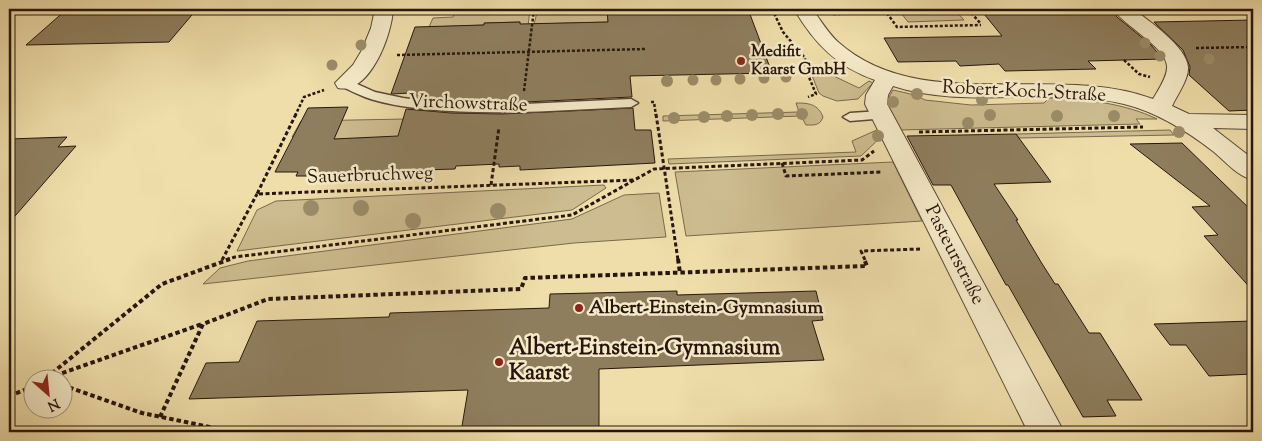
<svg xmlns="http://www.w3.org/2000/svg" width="1262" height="441" font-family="'Sorts Mill Goudy',serif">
  <rect width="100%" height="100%" fill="#efdeaa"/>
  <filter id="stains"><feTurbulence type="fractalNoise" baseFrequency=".004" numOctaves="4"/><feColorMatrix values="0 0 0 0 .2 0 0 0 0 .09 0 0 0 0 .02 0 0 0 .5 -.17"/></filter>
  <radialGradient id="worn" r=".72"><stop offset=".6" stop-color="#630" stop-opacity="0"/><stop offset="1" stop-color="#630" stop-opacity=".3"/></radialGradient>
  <!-- green -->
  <path fill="#cdbc8f" stroke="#7a694e" d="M530,9l-4,35h-8l2,-22 -35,1 -1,2 -55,2 4,-9 20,-1 3,-7z
    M538,9h69l1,13 -74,2z
    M898,9h56l10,11 -56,2z
    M823,71l36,17 10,-7 4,2 -15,16 -21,2 -14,-5 -4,-3 -8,-20z
    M893,90l22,5 10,5 46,5 73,-2 5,-5c36,1 75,5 108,21h-21l4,5 -240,6 -15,-26z
    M796,103c13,0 22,1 27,14 -3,9 -9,8 -17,8l-5,-9 -138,5v-5l136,-4z
    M408,109l79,4 -2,19 -132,12 -39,-8 -22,1 9,-16 105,-2z
    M879,129l4,6 -22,21 -192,8 -1,-5 188,-7 -4,-11z
    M1170,130l4,5 -155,3 -3,-4z
    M893,162l29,59 -236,15 -11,-64z
    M604,185l2,3 -34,22 -335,41 20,-41 19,-9z
    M659,193l7,44 -92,6 -371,41 17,-16 28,-7 324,-42 52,-24z"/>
  <!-- building -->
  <path fill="#8f7e5e" stroke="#27160c" d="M67,9h130l-28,33 -143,3z
    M607,9h141l24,64 -142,3 2,21 -107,5 -83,-1 -32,-4 1,-4 -20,1 24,-67 69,-2v-2l36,-1v2l88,-2z
    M980,9h131l6,8 34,28 12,14 -75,2 8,8 -91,2 -6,-7 -39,2 -4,-5 -58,1 -14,-24 118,-2z
    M1253,20v90l-24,1 -40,-36 1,-8 -7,-17 -29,-28z
    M348,107l-14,32 64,-3 8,-27 45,4 51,1 131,-6 2,22h16l4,33 -135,7v-4l-21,1v-3l-43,2 -1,3 -91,3 -1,3h-21l-1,3 -24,1 2,-3h-23l2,-4h-23l33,-64z
    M1016,134l35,48 -57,2 24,36h-2l25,42 14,22h3l31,49h11l42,67h-35l9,16 -33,1 -75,-132h-2l-55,-100h-18l-26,-49z
    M67,137l-9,10 18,-1 -67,77v-84z
    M1182,143l71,69v79l-49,-55 14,-1 -26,-28 18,-1 -80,-62z
    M677,291v4l139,-4 7,29 -11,1 12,39 -225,9v63h-138l7,-42 -279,9 17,-36 33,-1 18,-41 132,-4 1,-4 159,-5 1,-14z
    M1253,321v53l-44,2 -23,-31h-16l-16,-21z"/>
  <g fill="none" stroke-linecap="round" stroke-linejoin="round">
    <defs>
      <path id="lane" d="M346,79l29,13 28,6 39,5 83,1 106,-5 7,4 -7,4c-68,3 -138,9 -206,2 -19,-2 -41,-5 -60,-12 -8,-3 -16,-7 -24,-11l-1,-3z
        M881,111l5,1 2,3 -2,3 -36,3 -7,-4 7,-4z"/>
      <path id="street" d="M375,9h18c-1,25 -23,86 -55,79l-3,-5 18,-18 9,-15 9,-22z
        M794,9h18c8,10 16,24 26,33 83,74 217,20 315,57 5,-9 15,-23 14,-33 -1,-19 -44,-41 -54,-57h20c15,11 54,38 55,58 1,12 -11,28 -16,39l17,8 64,1v14l-40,-1 40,31v21c-16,-4 -27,-18 -39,-28 -27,-21 -57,-40 -90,-48 -75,-18 -158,6 -231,-18l-5,9 -1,9 177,328h-36l-163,-328 1,-9 9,-15c-38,-13 -61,-37 -81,-71z"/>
    </defs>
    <!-- lane casing -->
    <use href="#lane" stroke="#594834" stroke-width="3"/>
    <!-- street casing -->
    <use href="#street" stroke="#594834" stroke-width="2"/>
    <!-- path-far2 -->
    <path stroke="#27160c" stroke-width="2.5" stroke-dasharray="3 2" stroke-linecap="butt" d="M772,9l11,23 22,26 1,12 10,24 -8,3
      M884,9l13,18 84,-2
      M968,9l13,15
      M833,14l54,-1
      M1196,48l57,-1
      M397,55l249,-6
      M1124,60l15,14 11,3
      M524,91l10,-82
      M651,102h3l2,14
      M295,116l9,-19 20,-7"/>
    <!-- path-far1 -->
    <path stroke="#27160c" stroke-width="3" stroke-dasharray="4 2.5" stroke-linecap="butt" d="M296,114l-39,80 377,-14
      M656,114l22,146
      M919,132l224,-5
      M782,163l4,13 96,-4
      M491,185l8,-58
      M222,260l35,-66
      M226,260l9,-3 337,-42 82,-46 208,-9 12,-9
      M865,260l-4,-9 59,-2"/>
    <!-- path -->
    <path stroke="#27160c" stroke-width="4" stroke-dasharray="4.5 3" stroke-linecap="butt" d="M678,259l2,14
      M46,378l116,-94 68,-25
      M48,378l154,-54
      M62,385l80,28 92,19
      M9,396l23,-9
      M160,417l43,-93 65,-25 253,-10 4,-11 342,-12 -3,-7"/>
    <!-- lane -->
    <use href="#lane" fill="#f5eac8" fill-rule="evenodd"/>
    <!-- street -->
    <use href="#street" fill="#f5eac8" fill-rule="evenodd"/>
  </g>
  <!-- trees -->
  <g fill="#9c8c69">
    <circle cx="1145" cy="43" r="5.5"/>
    <circle cx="361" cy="45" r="5.5"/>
    <circle cx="1160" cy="56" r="5.5"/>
    <circle cx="1209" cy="59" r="5.5"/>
    <circle cx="332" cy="65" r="5.5"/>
    <circle cx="786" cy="77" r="5.5"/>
    <circle cx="764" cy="78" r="5.5"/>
    <circle cx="740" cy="79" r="5.5"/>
    <circle cx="693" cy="80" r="5.5"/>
    <circle cx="716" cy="80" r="5.5"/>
    <circle cx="667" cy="81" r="6"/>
    <circle cx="917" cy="94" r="6"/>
    <circle cx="982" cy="100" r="6"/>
    <circle cx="893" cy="102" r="6"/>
    <circle cx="778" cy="114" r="6"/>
    <circle cx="802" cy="114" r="6"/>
    <circle cx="752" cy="115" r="6"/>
    <circle cx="990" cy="115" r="6"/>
    <circle cx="727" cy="116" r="6"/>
    <circle cx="1057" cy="116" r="6"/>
    <circle cx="1114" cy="116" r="6"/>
    <circle cx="704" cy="117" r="6"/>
    <circle cx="674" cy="118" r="6"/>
    <circle cx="968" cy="123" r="6"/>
    <circle cx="1179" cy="132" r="6"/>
    <circle cx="878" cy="136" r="6"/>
    <circle cx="311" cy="208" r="8"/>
    <circle cx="361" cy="208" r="8"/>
    <circle cx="498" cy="211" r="8"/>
    <circle cx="413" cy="221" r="8"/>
  </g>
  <!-- markers -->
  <g fill="#8f2418" stroke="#f5eac8" stroke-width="2">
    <circle cx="741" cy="61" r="5"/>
    <circle cx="579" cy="308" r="5"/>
    <circle cx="499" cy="362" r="5"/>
  </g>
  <g text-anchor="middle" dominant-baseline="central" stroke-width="5" stroke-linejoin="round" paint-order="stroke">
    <!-- far-poi labels -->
    <g font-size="16" font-weight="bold" fill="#27160c" stroke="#f5eac8" text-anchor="start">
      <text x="751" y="52">Medifit<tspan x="751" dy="18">Kaarst GmbH</tspan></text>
    </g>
    <!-- street labels -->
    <g font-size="19" fill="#27160c" stroke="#f5eac8">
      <text transform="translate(1024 92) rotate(3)">Robert-Koch-Straße</text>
      <text transform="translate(468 104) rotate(2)">Virchowstraße</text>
      <text transform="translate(370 176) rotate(-2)">Sauerbruchweg</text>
      <text transform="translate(954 255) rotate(63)">Pasteurstraße</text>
    </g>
    <!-- poi labels -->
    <g font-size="19" font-weight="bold" fill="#27160c" stroke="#f5eac8" text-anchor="start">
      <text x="589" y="308">Albert-Einstein-Gymnasium</text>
    </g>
    <!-- near-poi labels -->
    <g font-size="22" font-weight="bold" fill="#27160c" stroke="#f5eac8" text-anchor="start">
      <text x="509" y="349">Albert-Einstein-Gymnasium<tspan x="509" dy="25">Kaarst</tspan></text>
    </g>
  </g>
  <!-- margin -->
  <rect width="1262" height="441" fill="none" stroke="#efdeaa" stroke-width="30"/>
  <rect x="10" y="10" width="1242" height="421" fill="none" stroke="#27160c" stroke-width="2.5"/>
  <rect x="15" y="15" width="1232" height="411" fill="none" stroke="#27160c"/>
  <!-- north arrow -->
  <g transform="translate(48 394) rotate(153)"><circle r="24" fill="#f5eac8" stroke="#a3957d"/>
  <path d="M0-4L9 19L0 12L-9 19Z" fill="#8f2418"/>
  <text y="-8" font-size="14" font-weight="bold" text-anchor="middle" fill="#27160c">N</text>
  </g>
  <rect width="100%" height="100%" filter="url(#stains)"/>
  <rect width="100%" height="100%" fill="url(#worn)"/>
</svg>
